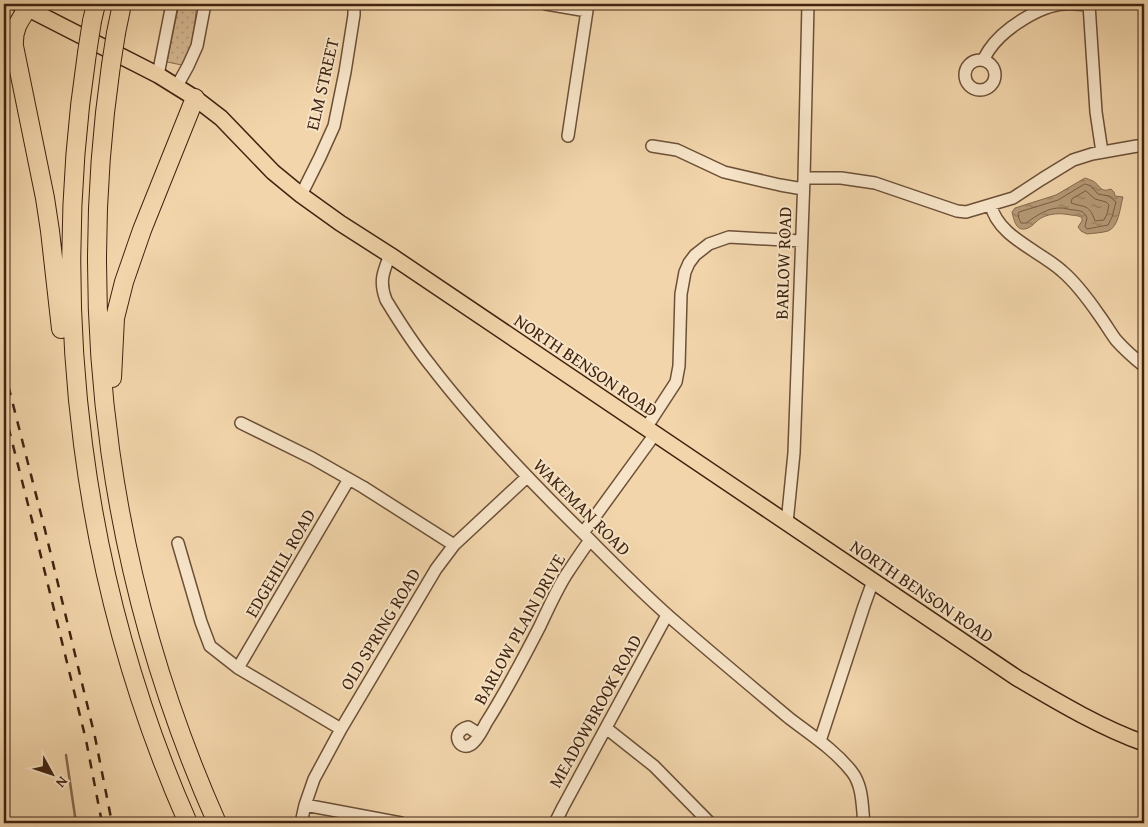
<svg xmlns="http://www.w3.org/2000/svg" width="1148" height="827" font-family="'Gentium Book Plus',serif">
  <defs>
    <pattern id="park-dots" width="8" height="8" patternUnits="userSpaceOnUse" patternTransform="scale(1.25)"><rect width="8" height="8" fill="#d4b791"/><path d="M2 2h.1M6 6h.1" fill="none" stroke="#b79d7c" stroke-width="1.8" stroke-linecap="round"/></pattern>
    <pattern id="water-ripples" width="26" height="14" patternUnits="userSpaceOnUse" patternTransform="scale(1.25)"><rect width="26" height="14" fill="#b59976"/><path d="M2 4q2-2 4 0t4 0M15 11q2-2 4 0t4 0" fill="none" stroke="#957d5f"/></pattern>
  </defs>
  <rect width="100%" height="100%" fill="#f2d5ab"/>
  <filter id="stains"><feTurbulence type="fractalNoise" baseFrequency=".004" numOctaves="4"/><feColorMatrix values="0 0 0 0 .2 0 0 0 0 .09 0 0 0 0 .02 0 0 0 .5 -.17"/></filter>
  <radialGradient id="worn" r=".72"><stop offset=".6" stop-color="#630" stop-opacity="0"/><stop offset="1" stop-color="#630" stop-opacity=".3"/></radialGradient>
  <!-- park -->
  <path fill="url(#park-dots)" stroke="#8a6e50" d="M179,4h18c-3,21 -3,43 -15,61l-15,-3z"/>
  <!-- water -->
  <path fill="url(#water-ripples)" stroke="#866a4d" d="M1085,178c1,0 8,3 8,3 8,5 7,12 18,8l3,3 1,4 8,1c-3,10 -4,30 -15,34 -7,2 -14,2 -21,3l-6,-3 -3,-4 4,-6v-3c-4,-3 -6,-2 -11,-3 -11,-2 -20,-2 -30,3 -5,3 -8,8 -13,10 -12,5 -14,-8 -16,-16l3,-4 41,-13z"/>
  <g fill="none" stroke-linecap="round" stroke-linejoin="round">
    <!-- shore -->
    <path stroke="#7a5e43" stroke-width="1" d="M1085,184l6,2 7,8 11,2 7,6 -4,15 -4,8 -21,4 -2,-3 2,-8c-3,-7 -6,-7 -13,-8 -4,0 -8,-2 -12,-2 -14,-1 -26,8 -36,15h-5l-2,-4 -1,-5 1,-2 39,-12z
      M1086,191l9,8 11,3 3,3 -2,9 -3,6 -9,1c-6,-17 -9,-13 -24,-18l1,-4z"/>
    <!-- stream -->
    <path stroke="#866a4d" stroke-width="2.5" d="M66,755l10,68"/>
    <defs>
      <path id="minor" d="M546,4l41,7
        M1089,4l7,108 6,40
        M965 75a15 15 0 1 1 30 0a15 15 0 1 1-30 0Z
        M983,60c2,-3 4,-7 6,-10 14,-21 51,-45 76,-46 8,-1 16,1 24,1
        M158,75l14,-71
        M177,86l11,-20 9,-20 8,-42
        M568,136l20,-132
        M652,146l25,4 47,22 56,13 23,4
        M804,178h37l34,5 82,28 9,1 47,-14 29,-19 31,-19 19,-6 45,-8 7,1
        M301,195l19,-38 14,-31 11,-54 9,-57v-11
        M991,205c6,31 49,46 71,66 14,12 26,28 37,44 6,8 11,17 17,25 9,10 18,18 28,26
        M390,255c-7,17 -11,27 -4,45 14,23 28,45 45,66 46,60 99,115 153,168 31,31 62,63 95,91 37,32 73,62 110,93 22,17 46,32 63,54 11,14 10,35 12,51
        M241,423l71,35 51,29 91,58
        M646,428l30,-46 3,-16 2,-72 4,-22 4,-9 6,-8 14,-11 20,-7 72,4
        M787,523l7,-70 10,-275 4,-174
        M583,533l72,-99
        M178,543l23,79 9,24 28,22 103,61
        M238,668l111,-189
        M606,728l48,38 56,57
        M479,734l-11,-7c-19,5 -8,24 2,18 6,-3 13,-16 16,-22 20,-31 37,-64 54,-97 8,-17 16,-35 26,-51 8,-12 16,-24 24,-35
        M820,741l44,-135 9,-25
        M305,805l96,18
        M301,823l4,-18 9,-26 27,-50 95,-160 18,-24 73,-68
        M555,823l8,-16 104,-192"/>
      <path id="major" d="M19,4l139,71 37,23 26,20 52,54 28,23 39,28 50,32 627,423c39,23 84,50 127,65"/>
      <path id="highway" d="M28,8c-9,13 -15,21 -14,38l31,152 5,33 11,98
        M92,21l4,-17
        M116,33l6,-29
        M87,53c-39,259 -5,530 101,770
        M111,65c-37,259 0,520 106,758
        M112,378l3,-60 9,-36 18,-52 53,-132"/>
    </defs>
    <!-- minor casing -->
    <use href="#minor" stroke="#6c5037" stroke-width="14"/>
    <!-- major casing -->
    <use href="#major" stroke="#402410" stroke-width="18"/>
    <!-- highway casing -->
    <use href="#highway" stroke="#402410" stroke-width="20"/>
    <!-- minor -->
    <use href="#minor" stroke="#f7e4c8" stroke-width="11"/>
    <!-- major -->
    <use href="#major" stroke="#f2d5ab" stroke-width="15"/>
    <!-- highway -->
    <use href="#highway" stroke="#f2d5ab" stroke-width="18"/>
    <!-- rail -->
    <path stroke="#402410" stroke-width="2.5" stroke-dasharray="9 9" stroke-linecap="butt" d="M4,369l41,161 50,207 17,86
      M4,410l31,122 51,208 16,83"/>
    <defs>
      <path id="highway-bridge" d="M87,53l5,-32
        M111,65l5,-32"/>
    </defs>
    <!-- highway-bridge casing -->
    <use href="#highway-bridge" stroke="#402410" stroke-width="20" stroke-linecap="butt"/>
    <!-- highway-bridge -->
    <use href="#highway-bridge" stroke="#f2d5ab" stroke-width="18"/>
  </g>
  <g text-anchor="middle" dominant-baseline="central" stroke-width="4" stroke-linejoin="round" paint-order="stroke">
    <!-- street labels -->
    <g font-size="18" fill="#402410" stroke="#f7e4c8">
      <text transform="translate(322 84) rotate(-77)">ELM STREET</text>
      <text transform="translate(783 263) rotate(-88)">BARLOW ROAD</text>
      <text transform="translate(586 365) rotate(34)">NORTH BENSON ROAD</text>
      <text transform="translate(582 507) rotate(45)">WAKEMAN ROAD</text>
      <text transform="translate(280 563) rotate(-60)">EDGEHILL ROAD</text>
      <text transform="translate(922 591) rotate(34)">NORTH BENSON ROAD</text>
      <text transform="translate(380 629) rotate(-59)">OLD SPRING ROAD</text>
      <text transform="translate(519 629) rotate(-61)">BARLOW PLAIN DRIVE</text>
      <text transform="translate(595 711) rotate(-61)">MEADOWBROOK ROAD</text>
    </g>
  </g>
  <!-- margin -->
  <rect width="1148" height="827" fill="none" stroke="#f2d5ab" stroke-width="20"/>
  <rect x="5" y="5" width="1138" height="817" fill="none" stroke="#402410" stroke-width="2.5"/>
  <rect x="10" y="10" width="1128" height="807" fill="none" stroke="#402410"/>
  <!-- north arrow -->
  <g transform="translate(52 774) rotate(130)" stroke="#f7e4c8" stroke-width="4" paint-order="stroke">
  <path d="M0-4L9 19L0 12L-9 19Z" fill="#402410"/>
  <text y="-8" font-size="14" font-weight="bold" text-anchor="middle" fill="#402410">N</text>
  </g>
  <rect width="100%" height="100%" filter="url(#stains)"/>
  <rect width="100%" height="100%" fill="url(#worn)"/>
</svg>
